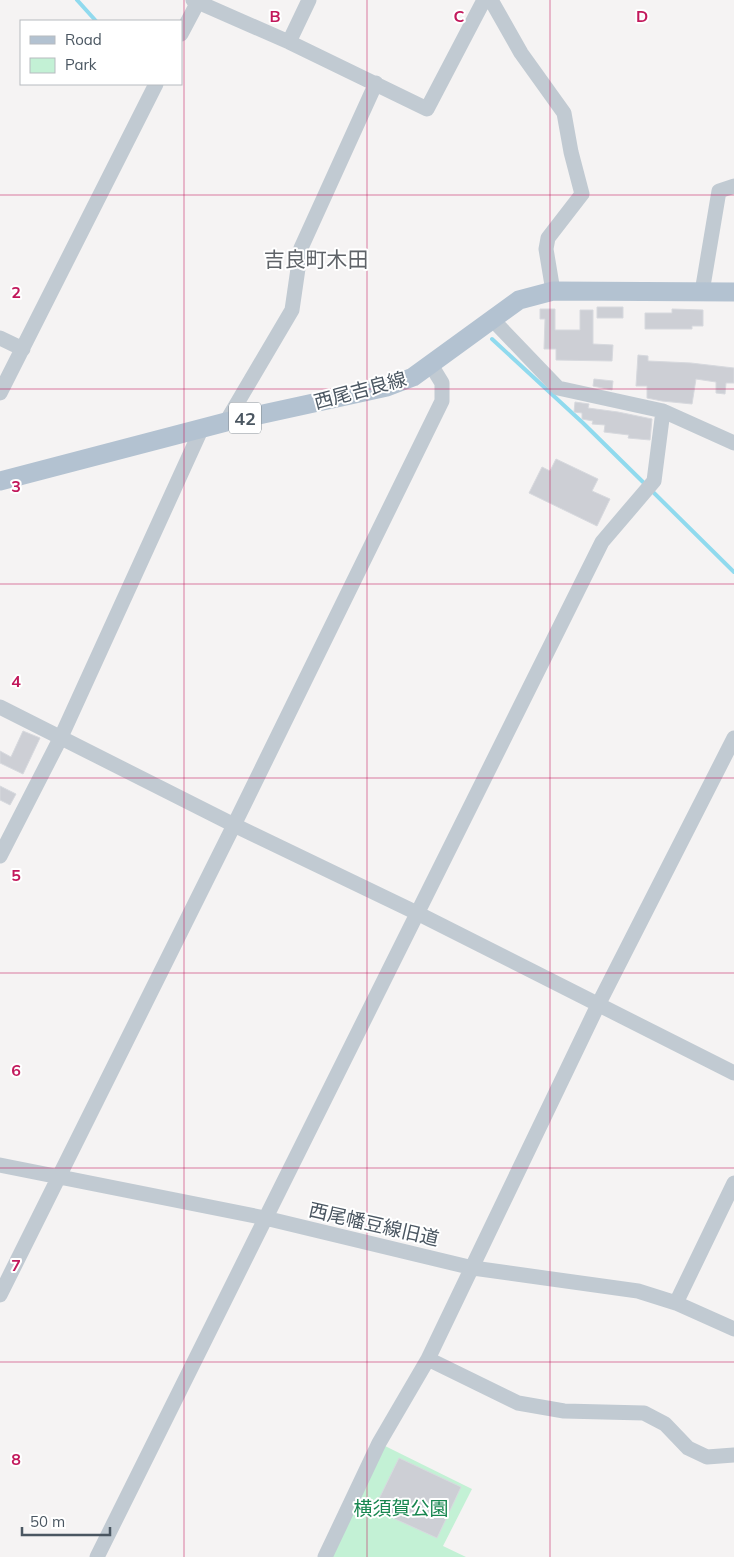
<svg xmlns="http://www.w3.org/2000/svg" width="734" height="1557" font-family="Mulish,'Noto Sans JP',sans-serif">
  <rect width="100%" height="100%" fill="#f5f3f3"/>
  <!-- green -->
  <path fill="#c3f1d5" d="M379,1443l93,46 -29,57 23,11h-141z"/>
  <g fill="none" stroke-linecap="round" stroke-linejoin="round">
    <!-- stream -->
    <path stroke="#90daee" stroke-width="4" d="M77,0l19,21
      M492,339l91,84 63,62
      M651,490l83,82"/>
  </g>
  <!-- building -->
  <path fill="#cdcfd5" stroke="#d7d9de" d="M597,307h26v11h-26z
    M540,309h15v21h25v-20h13v34l20,1 -1,16 -56,-1v-11h-12l1,-30h-5z
    M672,309l31,1v16h-11v3h-47v-16h27z
    M638,355l10,1v5l43,2 43,5v15h-8l-1,11 -9,-1v-11l-20,-3 -4,25 -30,-3 -15,-3v-12h-11z
    M594,379l19,2 -1,9 -19,-4z
    M575,402l14,2 -1,4 30,4 34,7 -2,21 -22,-2 1,-3 -25,-3 1,-7 -13,-1 1,-3 -11,-2v-6l-8,-1z
    M556,459l42,20 -6,12 18,8 -13,27 -68,-33 13,-26 8,4z
    M23,731l17,7 -17,36 -23,-11v-12l11,6z
    M0,786l16,8 -6,11 -10,-5z
    M399,1458l62,29 -24,51 -55,-25 5,-10 -8,-4z"/>
  <g fill="none" stroke-linecap="round" stroke-linejoin="round">
    <!-- minor -->
    <path stroke="#c1cad2" stroke-width="15" d="M193,0l96,42 138,67 57,-109
      M491,0l30,53 43,60 7,39 11,42 -34,44 -2,11 7,42
      M181,34l18,-34
      M289,42l20,-42
      M702,292l17,-101 15,-5
      M492,319l66,69 105,23 71,32
      M0,338l23,11
      M0,393l156,-309
      M226,422l66,-112 9,-62 75,-165
      M0,707l234,118 183,88 317,160
      M0,856l61,-119 140,-307
      M0,1165l265,53 208,50 165,23 38,12 58,26
      M0,1295l234,-470 208,-424v-18l-11,-18
      M676,1303l58,-120
      M428,1359l90,44 46,8 80,2 21,11 23,24 19,9 27,-2
      M97,1557l505,-1015 52,-61 9,-70
      M325,1557l54,-114 49,-84 170,-354 136,-267"/>
    <!-- major -->
    <path stroke="#b3c2d1" stroke-width="19" d="M0,481l226,-59 161,-35 26,-10 106,-77 34,-9 181,1"/>
  </g>
  <!-- grid -->
  <path fill="none" stroke="#c2185b" stroke-width="1" stroke-opacity="0.55" d="M184,0v1557M367,0v1557M550,0v1557M0,195h734M0,389h734M0,584h734M0,778h734M0,973h734M0,1168h734M0,1362h734"/>
  <g text-anchor="middle" dominant-baseline="central" stroke-width="4" stroke-linejoin="round" paint-order="stroke">
    <!-- shield labels -->
    <rect fill="#fff" stroke="#808990" stroke-width="1" x="229" y="402.5" width="32" height="31" rx="4"/>
    <g font-size="18" font-weight="bold" fill="#4a5661">
      <text x="245" y="418">42</text>
    </g>
    <!-- street labels -->
    <g font-size="19" fill="#4a5661" stroke="#fff">
      <text transform="translate(360 390) rotate(-15)">西尾吉良線</text>
      <text transform="translate(374 1224) rotate(13)">西尾幡豆線旧道</text>
    </g>
    <!-- park labels -->
    <g font-size="19" fill="#17864f" stroke="#fff">
      <text x="401" y="1508">横須賀公園</text>
    </g>
    <!-- quarter labels -->
    <g font-size="21" fill="#5f6368" stroke="#fff">
      <text x="316" y="259">吉良町木田</text>
    </g>
  </g>
  <g font-size="16" text-anchor="middle" font-weight="bold" fill="#c2185b" stroke="#fff" stroke-width="4" stroke-linejoin="round" paint-order="stroke">
    <text x="275" y="22">B</text>
    <text x="459" y="22">C</text>
    <text x="642" y="22">D</text>
    <text x="16" y="298">2</text>
    <text x="16" y="492">3</text>
    <text x="16" y="687">4</text>
    <text x="16" y="881">5</text>
    <text x="16" y="1076">6</text>
    <text x="16" y="1271">7</text>
    <text x="16" y="1465">8</text>
  </g>
  <!-- legend -->
  <rect x="20" y="20" width="162" height="65" fill="#ffffff" stroke="#b7bbc0"/>
  <rect x="30" y="36" width="25" height="8" fill="#b3c2d1" stroke="#b7bbc0"/>
  <text x="65" y="45" font-size="15" fill="#4a5661">Road</text>
  <rect x="30" y="58" width="25" height="15" fill="#c3f1d5" stroke="#b7bbc0"/>
  <text x="65" y="70" font-size="15" fill="#4a5661">Park</text>
  <!-- scale -->
  <path d="M22 1527v8h88v-8" fill="none" stroke="#4a5661" stroke-width="2.5"/>
  <text x="30" y="1527" font-size="15" fill="#4a5661" stroke="#ffffff" stroke-width="4" paint-order="stroke">50 m</text>
</svg>
